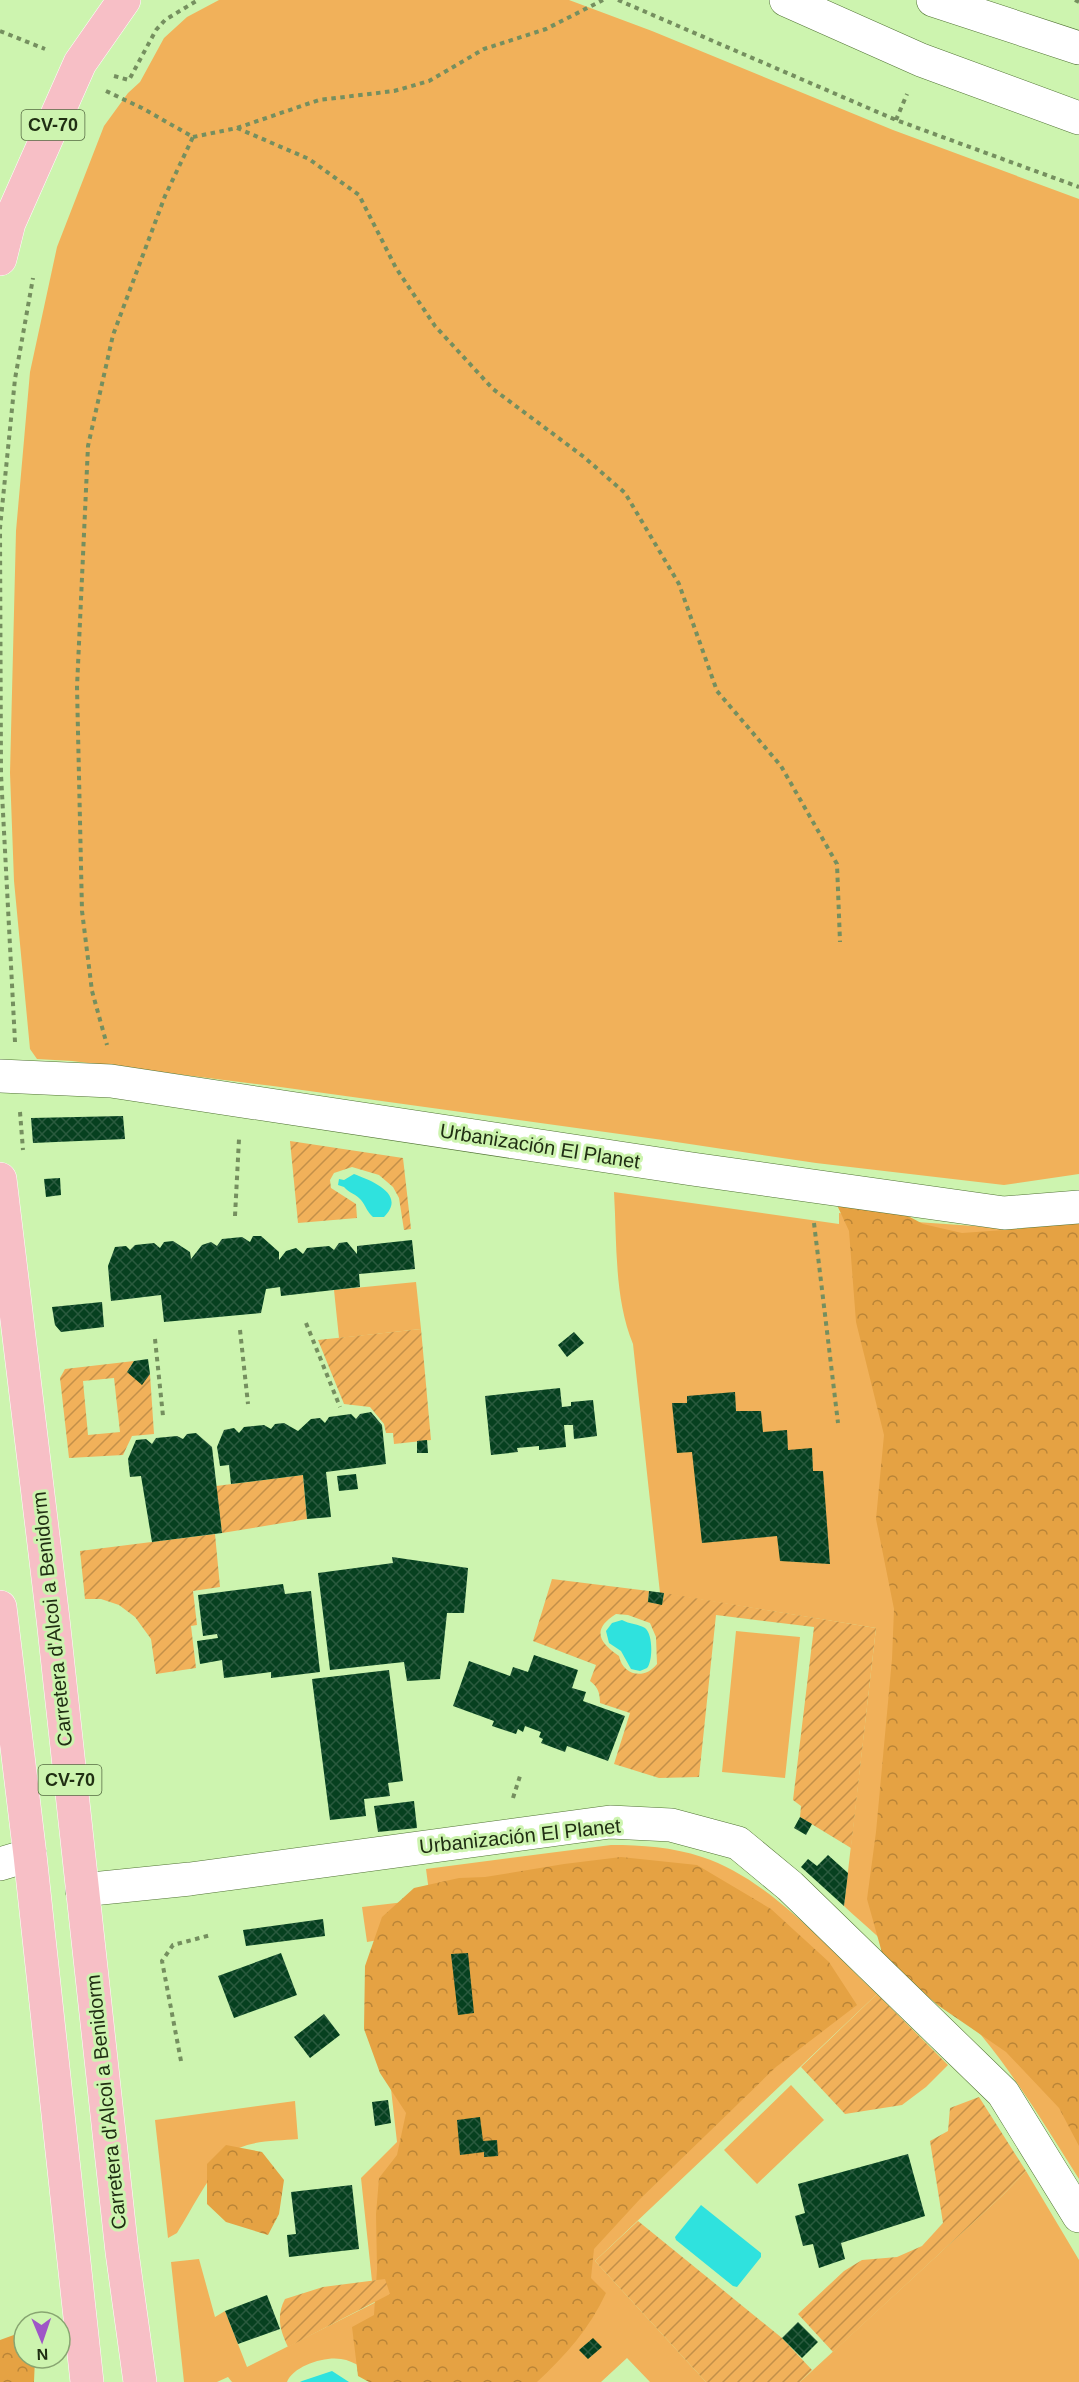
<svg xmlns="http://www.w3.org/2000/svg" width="1079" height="2382" font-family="Arial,sans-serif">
  <defs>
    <pattern id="forest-crowns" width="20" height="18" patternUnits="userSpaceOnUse" patternTransform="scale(1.5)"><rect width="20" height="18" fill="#e5a243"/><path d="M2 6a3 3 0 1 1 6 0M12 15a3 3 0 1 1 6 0" fill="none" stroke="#b98437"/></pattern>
    <pattern id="garden-furrows" width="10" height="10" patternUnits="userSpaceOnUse" patternTransform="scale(1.5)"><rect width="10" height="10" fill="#f1b15a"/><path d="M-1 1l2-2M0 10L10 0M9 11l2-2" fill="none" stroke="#c39049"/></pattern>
    <pattern id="building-cross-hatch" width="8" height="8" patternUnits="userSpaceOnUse" patternTransform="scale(1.5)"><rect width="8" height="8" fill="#06401f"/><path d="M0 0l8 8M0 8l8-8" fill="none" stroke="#2a5a3e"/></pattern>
  </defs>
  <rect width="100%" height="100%" fill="#cdf4af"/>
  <!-- grass -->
  <path fill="#f1b15a" d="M219,0h350l83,31 241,99 186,69v975l-75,11 -188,-22 -153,-23 -390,-54 -201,-25 -35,-2 -7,-10 -16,-168 -4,-108 6,-242 14,-159 27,-125 47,-121 24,-33 12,-11 24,-44 23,-21z
    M614,1192l225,32v-11l63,8 117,8 60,-4v954c-31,-49 -61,-99 -98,-144 -38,-45 -93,-88 -137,-129l32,-278 -216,-35 -27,-249c-19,-46 -16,-102 -19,-152z
    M416,1282l5,47 -82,9 -5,-48z
    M736,1631l64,6 -15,141 -63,-6z
    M611,1845c31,0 61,2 91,12 66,21 125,90 175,137l-282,267 111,121h-56l-23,-24 -26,24h-225c-7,-11 -21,-21 -35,-23 -16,-3 -48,7 -54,23h-55l-4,-5 -11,5h-33l-13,-120 28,-3 16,58 10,-6 22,56 143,-72 -5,-16 -13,2 -11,-103 36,-36 -6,-53 -7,-150 -17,3 -5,-35 68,-8 -4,-30z
    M791,2085l33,35 -67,64 -33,-34z
    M295,2101l3,38c-19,2 -41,1 -59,9 -21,8 -49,65 -62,85l-9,5 -13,-118z
    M1026,2171l53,89v122h-279l204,-188z"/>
  <!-- forest -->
  <path fill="url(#forest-crowns)" d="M837,1205l56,3 30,16 39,9 57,-4 60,-12v929l-20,-38 -53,-56 -67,-46 -55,-46 -17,-61 9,-67 16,-173 2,-50 -18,-90 8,-84 -28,-113 -7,-91z
    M621,1857l76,8 74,44 58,53 28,43 -81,62 -136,132 -46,50 -3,29 15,15c-16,35 -41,63 -69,89h-168l-11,-6 -6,-49 22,-12 3,-46 -1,-55 3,-36 18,-23 9,-42 -26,-40 -16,-44 1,-63 17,-49 32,-29 45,-10 26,-1 79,-13z
    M226,2145l36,7 22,28 -5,34 -11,21 -42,-13 -19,-18v-40z
    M22,2332l2,26h11l-1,24h-34v-42z"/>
  <!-- garden -->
  <path fill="url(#garden-furrows)" fill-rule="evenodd" d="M290,1141l113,17 8,71 -7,1 -5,-32 -6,-11 -14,-12 -27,-8 -18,6 -4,7 1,8 25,16 1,14 -59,5z
    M421,1329l10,111 -37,4 -1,-11h-7l-2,-9 -14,-17 -26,-3 -26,-64z
    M134,1361l-7,11 23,2 4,60 -22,2 -9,19 -54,3 -9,-80 5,-9zM114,1378l6,54 -32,3 -5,-54z
    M303,1475l4,44 -85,14 -6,-47z
    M215,1534l5,53 -27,4 4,34 -6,1 5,42 -40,6 -5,-35 -16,-22 -16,-12 -18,-6h-16l-5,-48z
    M552,1579l97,12 -1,11 14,2 2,-11 212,35 -25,220 -51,-31 1,-11 -8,-6 21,-173 -98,-12 -17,162 -40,1 -45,-14 16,-51 -30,-10c0,-10 -2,-16 -10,-22l6,-16 -63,-24zM616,1614l12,1 22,8 6,14 1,27c-12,16 -34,12 -38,-8 -21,-14 -27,-27 -3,-42z
    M877,1994l71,71 -22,22 -24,18 -57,9 -44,-47z
    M979,2097l47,74 -22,23 -171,158 -35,-38 46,-43 18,-11 35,-3 25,-11 21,-23 -13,-82 18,-10 2,-23z
    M638,2221l144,117 30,32 -12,12h-94l-111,-121z
    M385,2279l5,15 -102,53c-8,-17 -12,-31 -3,-48l38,-12z"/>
  <!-- water -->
  <path fill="#2fe2de" d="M354,1174c18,7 53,20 30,43h-11c-6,-5 -7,-11 -12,-17 -5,-6 -12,-7 -17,-13l-6,-2 1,-6 5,1z
    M622,1620c7,4 17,4 23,8 8,6 8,33 2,40l-7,3 -9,-2 -10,-18 -12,-8 -3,-12 6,-8z
    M701,2205l60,48v4l-24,30 -4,-1 -57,-46 -1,-3z
    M332,2371l17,11h-49l2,-1z"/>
  <!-- building -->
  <path fill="url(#building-cross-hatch)" d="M123,1116l2,23 -92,4 -2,-25z
    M60,1178l1,17 -15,2 -2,-18z
    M253,1236h8l18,16v8l7,-9 10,-3 7,6 4,-6 22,-2 5,4 5,-7 8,-1 10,12v-8l55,-6 3,29 -56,5 1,13 -79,9 -1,-9 -14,2 -5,24 -97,9 -3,-27 -50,6 -3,-35 7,-19 11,-1 4,4 5,-5 19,-2 6,5 4,-6 9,-1 17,11 1,7 11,-14 9,-3 6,4 5,-7 20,-2 8,5z
    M102,1302l2,25 -43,5 -6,-7 -3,-18z
    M574,1332l10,11 -17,14 -9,-12z
    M148,1359l2,15 -8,11 -15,-13 7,-11z
    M560,1388l2,19 9,-1v-4l22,-2 4,36 -23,3 -1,-14h-9l2,22 -27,3v-4l-22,2 1,4 -27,3 -6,-59z
    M735,1392l1,19h25l2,21 24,-2 1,20 24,-2 1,23h10l7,93 -50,-3 -3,-25 -75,7 -10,-91 -15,1 -5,-50h15v-7z
    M371,1412l11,13 4,39 -60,8 5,45 -24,2 -4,-44 -72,9 -2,-19 -9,1 -3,-19 7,-17 10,-2 5,5 5,-6 20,-2 7,4 4,-5 9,-1 14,8 13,-12 9,-1 5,5 4,-6 22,-3 5,5 4,-5z
    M196,1433l16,14 10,86 -70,9 -11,-66 -11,1 -2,-18 8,-19 10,-1 6,5 4,-6 21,-2 6,3 4,-5z
    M427,1440l1,13h-11v-12z
    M356,1474l2,15 -19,2 -2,-15z
    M392,1557l76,11 -4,45h-17l-7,66 -33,2 -3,-19 -74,8 -12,-97 75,-10z
    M283,1584l2,10 26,-3 9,81 -49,6v-6l-47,6 -2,-18 -22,4 -3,-23 21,-3 -1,-4 -14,2 -5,-41z
    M649,1591l15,2 -2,12 -14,-3z
    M534,1655l44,15 -6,18 14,4 -3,9 42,15 -17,45 -41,-15 -2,6 -24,-9 2,-4 -4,-2 2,-5 -16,-6 -2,6 -5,-3 -2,5 -24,-8 2,-5 -41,-15 16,-45 41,15 3,-9 15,5z
    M389,1670l14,111 -15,2 2,13 -26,3 2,17 -36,4 -18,-141z
    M414,1801l3,27 -39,4 -4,-26z
    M800,1817l12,7 -6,11 -12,-7z
    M828,1855l20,18 -4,33 -43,-39 7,-8 9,7z
    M323,1919l2,17 -79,10 -3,-16z
    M281,1953l16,42 -63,23 -16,-42z
    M468,1953l6,60 -16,2 -7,-61z
    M324,2014l16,21 -30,23 -16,-21z
    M388,2100l3,23 -16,3 -3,-24z
    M480,2117l3,24 14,-1 1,16 -14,1v-5l-24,3 -3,-35z
    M908,2154l17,62 -84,27 4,16 -26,9 -6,-24 -10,2 -8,-30 10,-3 -7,-29z
    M352,2185l7,64 -70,8 -2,-22 9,-1 -5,-42z
    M267,2295l13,34 -42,15 -13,-33z
    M798,2322l20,20 -16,16 -20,-20z
    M593,2338l9,9 -14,12 -9,-9z"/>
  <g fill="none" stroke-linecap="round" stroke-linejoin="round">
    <defs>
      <path id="street" d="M0,1076l111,5 581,88 312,44 75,-6
        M0,1864l30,-9
        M82,1890l108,-11 420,-57 61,3 67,18 52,43 213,207 76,123"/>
      <path id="secondary" d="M786,0l135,60 158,58
        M933,0l146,48"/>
      <path id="primary" d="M0,259l9,-36 71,-160 44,-63
        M0,1179l53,440 69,633 18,130
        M0,1607l30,248 57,527"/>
    </defs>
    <!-- street casing -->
    <use href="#street" stroke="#517334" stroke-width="34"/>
    <!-- secondary casing -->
    <use href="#secondary" stroke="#517334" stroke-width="34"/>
    <!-- primary casing -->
    <use href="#primary" stroke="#fff" stroke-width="34"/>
    <!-- path -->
    <path stroke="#758f5f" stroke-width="4" stroke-dasharray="4.5 4.5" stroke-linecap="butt" d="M618,0l278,120 183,67
      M1075,0l4,2
      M0,31l45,18
      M114,76l15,4 27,-50 9,-10 33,-20
      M106,91l36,17 51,29 -28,59 -52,139 -25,111 -11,241 5,224 10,80 15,54
      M896,120l11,-26
      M237,128l72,31 50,36 37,73 39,58 58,63 91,68 41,36 54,91 38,107 64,75 56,98 3,78
      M193,137l44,-9 82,-28 75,-9 35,-10 55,-32 62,-20 57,-29
      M15,1042l-14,-268 -1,-246 15,-149 18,-101
      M20,1112l3,38
      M235,1216l4,-77
      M814,1223l24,200
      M306,1323l34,84
      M240,1330l8,74
      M155,1339l8,77
      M513,1798l7,-22
      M181,2061l-19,-100 11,-16 38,-10"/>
    <!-- street -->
    <use href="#street" stroke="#fff" stroke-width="33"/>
    <!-- secondary -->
    <use href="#secondary" stroke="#fff" stroke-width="33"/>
    <!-- primary -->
    <use href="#primary" stroke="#f7bfc6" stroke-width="33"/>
  </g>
  <g text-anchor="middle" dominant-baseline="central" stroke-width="6" stroke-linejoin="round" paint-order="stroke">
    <!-- shield labels -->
    <g fill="#cdf4af" stroke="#546942" stroke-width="1.5">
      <rect x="21.5" y="110" width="63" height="30" rx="4.5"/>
      <rect x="38.5" y="1765" width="63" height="30" rx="4.5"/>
    </g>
    <g font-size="18" font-weight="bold" fill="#202e13">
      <text x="53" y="125">CV-70</text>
      <text x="70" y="1780">CV-70</text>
    </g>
    <!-- street labels -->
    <g font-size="20" fill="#202e13" stroke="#cdf4af">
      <text transform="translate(540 1146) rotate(9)">Urbanización El Planet</text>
      <text transform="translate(52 1619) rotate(-96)">Carretera d'Alcoi a Benidorm</text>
      <text transform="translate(520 1836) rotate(-6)">Urbanización El Planet</text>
      <text transform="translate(106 2102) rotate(-96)">Carretera d'Alcoi a Benidorm</text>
    </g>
  </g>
  <!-- north arrow -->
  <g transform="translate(42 2340) rotate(178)"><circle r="28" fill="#cdf4af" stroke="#88a571" stroke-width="1.5"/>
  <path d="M0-4.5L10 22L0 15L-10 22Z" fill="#9f55c7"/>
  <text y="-9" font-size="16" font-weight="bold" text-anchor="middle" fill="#202e13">N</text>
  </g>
</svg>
